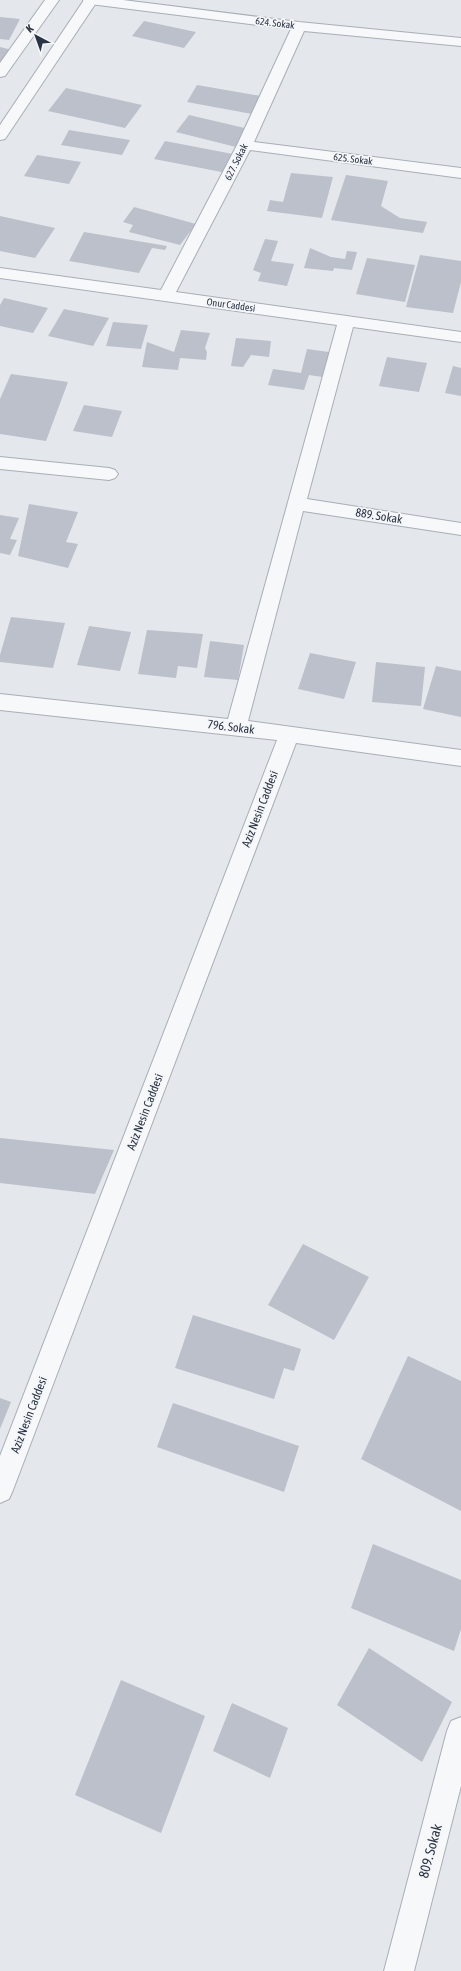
<svg xmlns="http://www.w3.org/2000/svg" width="461" height="1971" font-family="'Asap Condensed',sans-serif">
  <rect width="100%" height="100%" fill="#e4e7ec"/>
  <!-- building -->
  <path fill="#bbc0ca" d="M0,17l20,2 -11,21 -9,-1z
    M144,21l52,11 -12,16 -52,-12z
    M0,47l12,3 -12,15z
    M197,85l64,11 -9,18 -65,-12z
    M66,88l76,17 -17,23 -77,-17z
    M189,115l60,14 -13,18 -60,-15z
    M69,130l61,10 -8,15 -61,-10z
    M165,141l73,14 -11,18 -73,-14z
    M37,155l44,7 -12,22 -45,-8z
    M291,173l42,4 -11,41 -55,-7 3,-11 13,2z
    M346,175l42,6 -7,25 19,12 27,4 -4,11 -92,-13z
    M134,207l62,17 -16,21 -51,-13 4,-7 -10,-3z
    M0,216l55,12 -20,30 -35,-7z
    M84,232l83,14 -2,4 -13,-2 -13,25 -70,-12z
    M265,239l13,2 -7,20 23,3 -7,22 -29,-5 3,-8 -8,-3z
    M310,248l21,9 14,2 2,-8 10,1 -5,18 -18,-2 -1,3 -29,-3z
    M420,255l41,6v21l-8,31 -47,-6z
    M367,258l48,7 -10,37 -49,-8z
    M4,298l44,10 -15,25 -33,-7v-21z
    M64,309l45,9 -16,28 -45,-10z
    M113,322l35,3 -7,24 -35,-3z
    M181,330l29,3 -5,15 2,4 -1,8 -26,-2 -2,12 -36,-3 5,-25 27,10z
    M236,338l35,3 -2,16 -18,-2 -8,12 -12,-1z
    M307,349l29,4 -7,25 -20,-3 -5,15 -36,-5 5,-16 28,4z
    M387,357l40,6 -8,29 -40,-6z
    M453,366l8,2v28l-16,-3z
    M11,374l57,8 -22,59 -46,-7v-35z
    M84,405l38,6 -10,26 -39,-6z
    M29,504l49,8 -12,30 12,2 -10,24 -50,-12z
    M0,515l19,3 -9,21 7,1 -7,15 -10,-2z
    M11,617l54,6 -12,45 -53,-6v-7z
    M89,626l42,6 -11,39 -43,-6z
    M147,630l56,4 -6,34 -19,-2 -2,12 -38,-4z
    M210,641l34,4 -6,35 -34,-3z
    M310,653l46,9 -12,37 -46,-10z
    M376,662l49,5 -4,39 -49,-4z
    M436,666l25,5v46l-38,-8z
    M0,1138l114,12 -19,44 -95,-11z
    M303,1244l66,33 -35,63 -66,-35z
    M193,1315l108,34 -7,22 -10,-3 -10,31 -99,-31z
    M408,1356l53,25v130l-100,-52z
    M0,1398l11,4 -11,27z
    M173,1403l126,43 -15,46 -127,-45z
    M373,1544l88,36v49l-7,22 -103,-43z
    M369,1648l83,54 -30,60 -85,-57z
    M121,1680l84,36 -44,117 -86,-38z
    M232,1703l56,25 -18,50 -57,-27z"/>
  <g fill="none" stroke-linecap="round" stroke-linejoin="round">
    <defs>
      <path id="minor" d="M83,0h40l176,22 162,16v8l-157,-15 -50,111 207,26v10l-211,-28 -74,142 285,40v10l-108,-15 -46,172 154,24v12l-158,-24 -55,210 213,29v16l-165,-23 -283,747 -4,9 -9,4v-47l277,-716 -277,-30v-16l228,25 109,-394 -337,-47v-10l161,22 76,-145 54,-116 -201,-25 -5,-1z
        M0,457l109,11 6,2 3,4 -3,4 -6,2 -109,-11z
        M461,1717v69l-47,185h-30l63,-240 4,-10z"/>
      <path id="tertiary" d="M45,0h14l-54,76 -5,1v-14z
        M84,0h14l-93,139 -5,1v-15z"/>
    </defs>
    <!-- minor casing -->
    <use href="#minor" stroke="#a9aeb7" stroke-width="2"/>
    <!-- tertiary casing -->
    <use href="#tertiary" stroke="#a9aeb7" stroke-width="2"/>
    <!-- minor -->
    <use href="#minor" fill="#f7f8fa" fill-rule="evenodd"/>
    <!-- tertiary -->
    <use href="#tertiary" fill="#f7f8fa" fill-rule="evenodd"/>
  </g>
  <g text-anchor="middle" dominant-baseline="central" stroke-width="3.5" stroke-linejoin="round" paint-order="stroke">
    <!-- far-street labels -->
    <g font-size="10" fill="#2b3445" stroke="#f4f6f9">
      <text transform="translate(275 23) rotate(7)">624. Sokak</text>
      <text transform="translate(353 159) rotate(7)">625. Sokak</text>
      <text transform="translate(236 162) rotate(-63)">627. Sokak</text>
      <text transform="translate(231 305) rotate(8)">Onur Caddesi</text>
    </g>
    <!-- street labels -->
    <g font-size="12" fill="#2b3445" stroke="#f4f6f9">
      <text transform="translate(379 516) rotate(9)">889. Sokak</text>
      <text transform="translate(231 727) rotate(7)">796. Sokak</text>
      <text transform="translate(260 809) rotate(-69)">Aziz Nesin Caddesi</text>
      <text transform="translate(145 1112) rotate(-69)">Aziz Nesin Caddesi</text>
      <text transform="translate(29 1415) rotate(-69)">Aziz Nesin Caddesi</text>
    </g>
    <!-- near-street labels -->
    <g font-size="14" fill="#2b3445" stroke="#f4f6f9">
      <text transform="translate(430 1851) rotate(-75)">809. Sokak</text>
    </g>
  </g>
  <!-- north arrow -->
  <g transform="translate(36 36) rotate(319)" stroke="#f4f6f9" stroke-width="3" paint-order="stroke">
  <path d="M0-3L7 15L0 10L-7 15Z" fill="#2b3445"/>
  <text y="-6" font-size="11" font-weight="bold" text-anchor="middle" fill="#2b3445">K</text>
  </g>
</svg>
